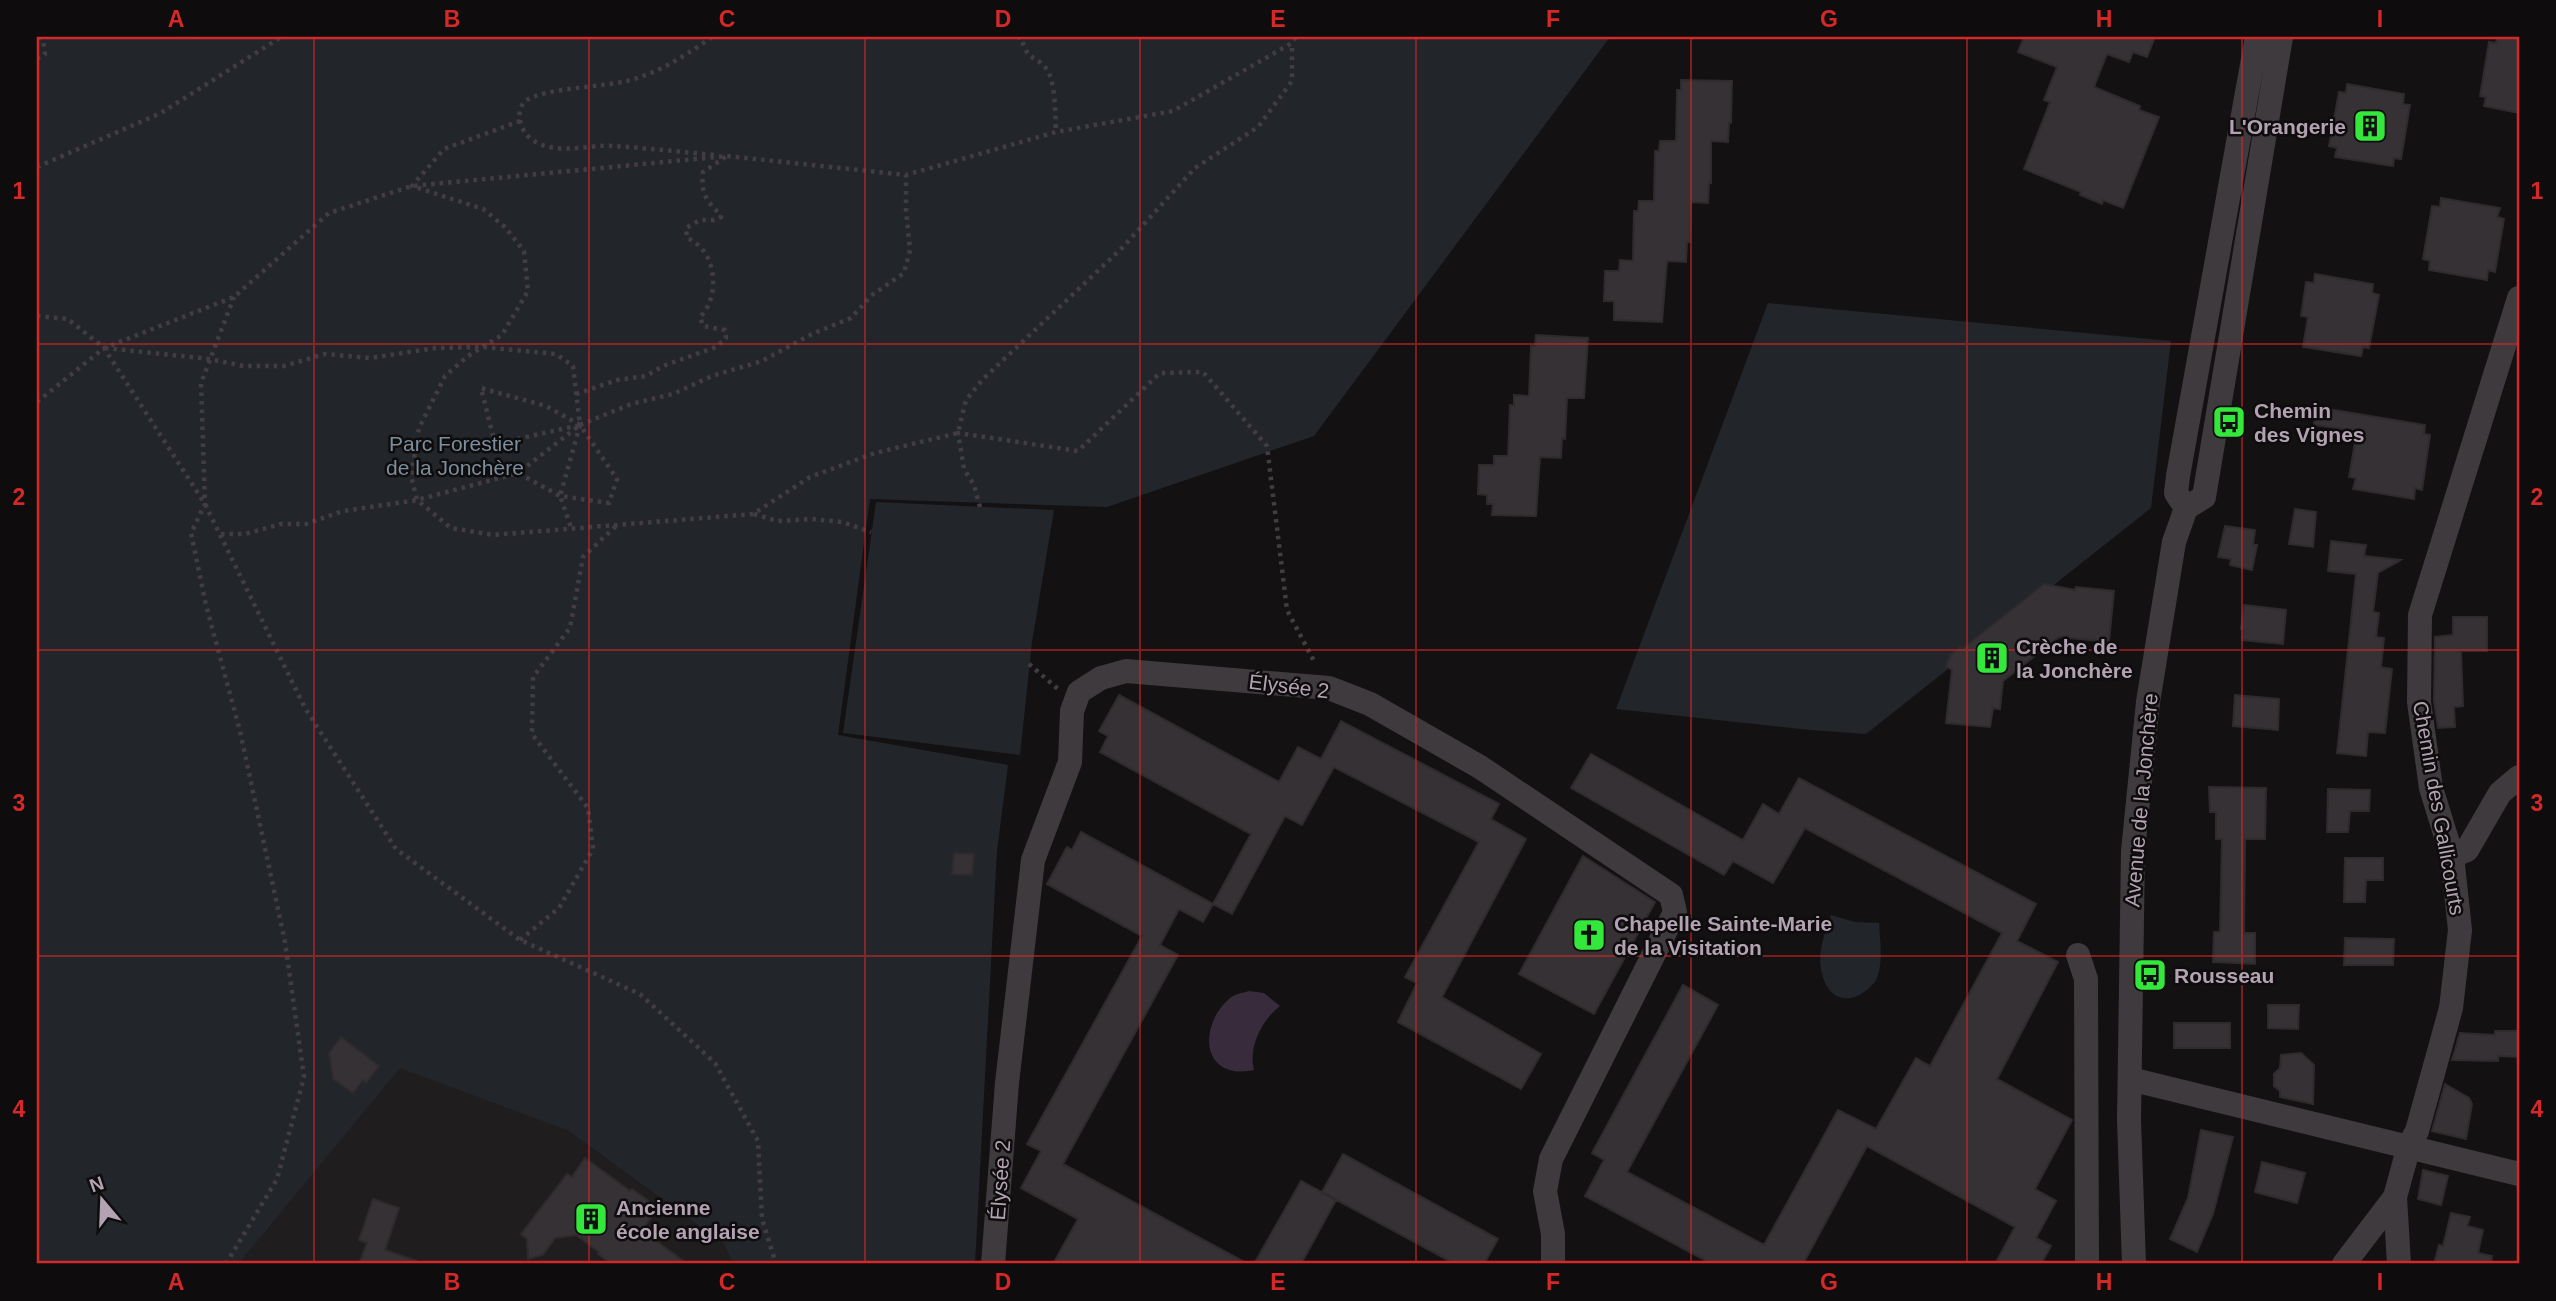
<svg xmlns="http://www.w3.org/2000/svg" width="2556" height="1301" font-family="Helvetica,sans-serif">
  <rect width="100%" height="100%" fill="#131112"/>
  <!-- built -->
  <path fill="#201d1f" d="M362,988l205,142 157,114 9,20h-499z"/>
  <!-- green -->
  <path fill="#22262a" d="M37,37h1573l-296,399 -207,71 -237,-8 -32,236 170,30 -11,86 -22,413h-242l-9,-20 -157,-114 -167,-62 -162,196h-201z
    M1768,303l403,38 -20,167 -285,226 -56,-4 -194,-21z
    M876,502l178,8 -22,132 -12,113 -177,-22z
    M1831,915l24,7 24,1c1,18 5,42 -4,59 -2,2 -6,6 -8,8 -23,18 -42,5 -46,-21 -3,-20 4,-36 10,-54z"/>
  <!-- water -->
  <path fill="#382b3b" d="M1249,991l15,2 16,13c-18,14 -32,41 -26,64 -53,11 -56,-44 -25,-71 5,-5 13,-6 20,-8z"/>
  <!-- building -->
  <path fill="#353134" stroke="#2f2b2d" stroke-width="2" d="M2024,37h131l-8,20 -14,-5 -4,10 -22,-8 -13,33 46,19 -1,4 20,7 -36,91 -20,-8 -1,4 -22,-9 1,-3 -57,-23 26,-67 -6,-2 13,-33 -39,-15z
    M2497,37l22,1v75l-35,-7 2,-9 -6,-1 9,-54 7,1z
    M1681,80l51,1 -1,42h-2l-1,19 -17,-1v42l-2,-1 -1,21 -17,-1 -1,40h-3l-1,20 -19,-1 -5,61 -48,-2v-19h-10l1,-30h14l1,-11 13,1 1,-50h4l1,-10h15l1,-50h4l1,-10h16l1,-51h4z
    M2347,84l57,10 -1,10 7,1 -9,54 -7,-1 -1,8 -58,-9 2,-9 -8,-2 10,-54 7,1z
    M2441,198l59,10 -3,9 7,2 -9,53 -7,-2 -1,10 -58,-10 1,-9 -7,-2 9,-53 8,1z
    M2315,274l58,10 -1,9 7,2 -10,53 -6,-1 -2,9 -58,-9 5,-30 -7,-1 5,-34 8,1z
    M1536,335l52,3 -4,60h-17l-2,41 -3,-1 -1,20 -21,-1 -4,59 -44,-1 1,-11h-6v-9l-9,-1 1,-29h15v-9h14l2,-51 4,1v-11l15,1 2,-50h4z
    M2316,407l109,18 -1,9 6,1 -8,55 -7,-2 -1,11 -61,-10 3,-11 -7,-1 8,-46 -43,-6z
    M2295,509l21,3 -3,35 -24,-3z
    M2225,526l30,4 -2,15h4l-5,25 -22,-5 1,-6 -13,-2z
    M2331,541l35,4 -2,11 37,4 -23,13 -5,39 6,1 -3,24 8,1 -3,29 11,2 -7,64 -17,-1 -2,24 -29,-3 19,-179 -28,-3z
    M2044,584l31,6 1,-3 38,4 -5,51 -50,-5 -56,44 -3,28 -7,-1 -3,19 -44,-4 6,-53 -6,-4 5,-12 9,-7 2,2z
    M2244,605l42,5 -3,34 -41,-4 1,-10 -2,-1z
    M2453,617h34v34h-26l2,55 -9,1 1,20 -17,1 -4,-27 1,-64 18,-2z
    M1119,695l160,87 19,-35 23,12 20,-38 158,83 -8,15 35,20 -84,158 99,57 -20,35 -123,-67 19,-39 -12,-6 74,-135 -145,-75 -32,58 -17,-9 -53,98 -19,-10 38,-70 -151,-82 8,-16 -9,-5z
    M2235,695l44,4 -1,31 -45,-4z
    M1591,754l152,86 20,-36 16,10 20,-36 237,126 -19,37 41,21 -61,117 75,41 -37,69 21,12 -20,37 15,8 -10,18h-46l20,-37 -148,-81 -64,118h-91l-127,-68 19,-36 -12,-7 91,-168 35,20 -91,167 137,73 74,-135 38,19 40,-71 14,8 72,-133 -197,-105 -32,55 -40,-22 -9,14 -153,-87z
    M2209,787l57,1 -1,51h-20l-1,94h11v31l-42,-2 1,-30h6l2,-93h-6v-27h-6z
    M2328,789l42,1 -1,21h-19l-2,21h-21z
    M1081,832l132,72 -10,18 -24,-13 -19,36 18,10 -115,209 185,100h-195l25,-45 -57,-31 20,-37 -14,-7 115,-208 -95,-52 20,-37 5,3z
    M954,853l20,1 -2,21 -20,-1z
    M1583,856l72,46 -61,112 -75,-40z
    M2345,858h38v22h-17l-1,22h-21z
    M2345,938l49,1 -1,26h-49z
    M2268,1005h31l-1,24 -30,-1z
    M2174,1023h56v25h-56z
    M2495,1031h24v26l-21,-1v5l-46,-1 8,-27 35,2z
    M341,1037l38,29 -13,17 -3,-3 -10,13 -20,-14 -4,-26z
    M2301,1053l13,12 -1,39 -33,-7v-6l-6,-5v-12l6,-6 1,-13z
    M2445,1084l24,14 3,6 -6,35 -34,-8z
    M2201,1130l32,7 -20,77 -16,38 -27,-13 18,-41z
    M1343,1154l155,85 -14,25h-29l-133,-72z
    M585,1158l45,33 2,-2 26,19 -16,22 45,34h-76l-13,-10 1,-2 -23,-17 -21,3 -12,17 -15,4 -1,-20 -6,-5 46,-60 5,3z
    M2262,1162l43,11 -8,30 -42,-11z
    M2423,1170l25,6 -7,29 -23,-6z
    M1301,1181l35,19 -35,64h-47z
    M373,1199l26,9 -14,42 32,11v3h-58l8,-21 -8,-3z
    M2451,1213l19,4 -3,9 16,4 -5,23 14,3 -1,8h-57l5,-19 4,1z"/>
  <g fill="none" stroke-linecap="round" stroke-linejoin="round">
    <!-- path -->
    <path stroke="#433d43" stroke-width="4.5" stroke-dasharray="3.5 5" stroke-linecap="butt" d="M181,37h14
      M712,37c-26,18 -53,36 -85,44 -24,6 -82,7 -100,19 -13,9 -7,30 3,38 23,19 57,6 84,8 33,2 67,6 101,9
      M1017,37l4,1c9,26 10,14 24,29 11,12 10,48 11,65
      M37,59l8,-5 -2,-14 -4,-3
      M520,121l-76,28 -32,37 71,23 22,18 19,24 4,40 -26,44 -34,21 -23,20 -26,52 -8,48 6,24 34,28 42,7 260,-21 57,-37 65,-24 83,-20 8,-33 17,-21 138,-130 74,-81 63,-41 34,-46v-38
      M37,167l124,-54 120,-76
      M37,316l31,3 36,29 101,156 100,204 91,141 124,91 120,54 75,69 43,78 4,78 14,45
      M105,348l105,11 33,7h41l41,-12 45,4 66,-10 47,-1 73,7 17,12 7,59 -20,71 12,34
      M576,394l41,-14 29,-4 17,-10 53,-19 10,-9 -1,-8 -22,-4 -3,-9c21,-21 17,-67 -13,-79l-1,-10 14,-8h14l7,-3c-4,-7 -8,-9 -12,-15 -7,-9 -7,-19 -6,-30l24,-16
      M37,402l67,-54 130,-51 95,-84 83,-27 315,-30 179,19 150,-43 117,-21 119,-68 4,-6
      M580,425l51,-21 42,-10 39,-18 50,-15 50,-27 39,-16 21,-23 32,-22 6,-23 -4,-40v-35
      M980,507l-6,-22 -10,-16 -6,-36 120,18 82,-78 43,-1 64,74 20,164 28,53
      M754,514l23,7 34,-2 31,3 29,10
      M221,534h24l36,-10h25l37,-13 74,-11 101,-27 42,23 49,7 8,-24 -37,-54 -34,-19 -65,-18 14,56 85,-19 -62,48
      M1029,664l29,25
      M520,940l39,-32 34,-59 -5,-41 -56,-74 1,-57 37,-49 13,-71 34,-32
      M226,1264l51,-85 27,-102 -19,-135 -45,-211 -34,-126 -15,-72 14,-29 -4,-121 33,-86"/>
    <!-- minor -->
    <path stroke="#3f3a3d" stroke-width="24" d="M2186,508l-10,-15 2,-17 79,-439
      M2452,856l15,-6 33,-57 19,-16
      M2078,955l8,24 1,285
      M2130,1079l389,95
      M2395,1197l4,67
      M993,1264l14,-181 26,-223 37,-98 2,-51 7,-19 22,-14 25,-7 203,17 41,16 110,63 191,128 4,17 -124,247 -6,32 8,43v30
      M2134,1264l-5,-144 4,-269 15,-149 26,-160 12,-34 18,-11 77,-460
      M2344,1264l51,-67 14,-51 8,-15 34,-123 9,-78 -8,-74 -21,-68 -12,-86 1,-87 99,-317"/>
  </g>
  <!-- grid -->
  <path fill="none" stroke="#d62828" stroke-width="2" stroke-opacity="0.55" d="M314,37v1227M589,37v1227M865,37v1227M1140,37v1227M1416,37v1227M1691,37v1227M1967,37v1227M2242,37v1227M37,344h2482M37,650h2482M37,956h2482"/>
  <!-- icons -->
  <defs>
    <symbol id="building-square" viewBox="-11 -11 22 22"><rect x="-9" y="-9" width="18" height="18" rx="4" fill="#34e83b" stroke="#0e0c0d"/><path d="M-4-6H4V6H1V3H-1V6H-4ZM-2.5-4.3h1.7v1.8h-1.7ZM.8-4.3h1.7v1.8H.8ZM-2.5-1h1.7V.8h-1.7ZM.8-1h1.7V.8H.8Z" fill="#111"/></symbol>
    <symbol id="bus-square" viewBox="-11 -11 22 22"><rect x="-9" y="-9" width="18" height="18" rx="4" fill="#34e83b" stroke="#0e0c0d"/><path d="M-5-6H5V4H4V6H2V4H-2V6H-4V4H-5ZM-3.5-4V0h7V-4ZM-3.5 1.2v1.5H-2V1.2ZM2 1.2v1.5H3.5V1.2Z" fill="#111"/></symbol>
    <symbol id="church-square" viewBox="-11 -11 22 22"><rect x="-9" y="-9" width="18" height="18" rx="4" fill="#34e83b" stroke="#0e0c0d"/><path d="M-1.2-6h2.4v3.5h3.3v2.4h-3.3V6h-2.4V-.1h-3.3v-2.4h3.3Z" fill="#111"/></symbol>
  </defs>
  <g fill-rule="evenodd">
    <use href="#building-square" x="2351" y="107" width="38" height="38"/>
    <use href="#bus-square" x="2210" y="403" width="38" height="38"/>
    <use href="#building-square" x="1973" y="639" width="38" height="38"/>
    <use href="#church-square" x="1570" y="916" width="38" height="38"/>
    <use href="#bus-square" x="2131" y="956" width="38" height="38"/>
    <use href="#building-square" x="572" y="1200" width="38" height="38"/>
  </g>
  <g text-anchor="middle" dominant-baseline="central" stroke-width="5" stroke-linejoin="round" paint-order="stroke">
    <!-- poi labels -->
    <g font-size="21" font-weight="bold" fill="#b3a3b2" stroke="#0e0c0d" text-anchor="start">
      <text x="2346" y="126" text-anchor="end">L'Orangerie</text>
      <text x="2254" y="410">Chemin<tspan x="2254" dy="24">des Vignes</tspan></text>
      <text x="2016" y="646">Crèche de<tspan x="2016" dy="24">la Jonchère</tspan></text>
      <text x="1614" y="923">Chapelle Sainte-Marie<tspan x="1614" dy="24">de la Visitation</tspan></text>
      <text x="2174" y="975">Rousseau</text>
      <text x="616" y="1207">Ancienne<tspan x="616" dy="24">école anglaise</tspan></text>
    </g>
    <!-- park labels -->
    <g font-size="21" fill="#7b8e9d" stroke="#0e0c0d">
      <text x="455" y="443">Parc Forestier<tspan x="455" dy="24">de la Jonchère</tspan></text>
    </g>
    <!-- street labels -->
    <g font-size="21" fill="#b3a3b2" stroke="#0e0c0d">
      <text transform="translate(1289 686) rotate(7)">Élysée 2</text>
      <text transform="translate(2141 800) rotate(-85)">Avenue de la Jonchère</text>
      <text transform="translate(2439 808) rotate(80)">Chemin des Gallicourts</text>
      <text transform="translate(1000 1180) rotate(-86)">Élysée 2</text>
    </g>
  </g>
  <!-- border -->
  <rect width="2556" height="1301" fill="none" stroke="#0e0c0d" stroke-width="77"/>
  <!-- north arrow -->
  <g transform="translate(102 1200) rotate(341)" stroke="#0e0c0d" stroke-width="5" paint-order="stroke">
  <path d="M0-5L12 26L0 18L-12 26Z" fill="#b3a3b2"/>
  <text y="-10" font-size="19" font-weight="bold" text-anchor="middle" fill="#b3a3b2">N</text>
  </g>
  <rect x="38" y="38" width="2480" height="1224" fill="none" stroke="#d62828" stroke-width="2.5"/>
  <g font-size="23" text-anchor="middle" font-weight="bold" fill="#d62828">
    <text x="176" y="27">A</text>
    <text x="452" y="27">B</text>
    <text x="727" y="27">C</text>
    <text x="1003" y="27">D</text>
    <text x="1278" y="27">E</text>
    <text x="1553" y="27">F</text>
    <text x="1829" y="27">G</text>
    <text x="2104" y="27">H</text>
    <text x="2380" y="27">I</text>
    <text x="19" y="199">1</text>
    <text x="2537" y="199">1</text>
    <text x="19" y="505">2</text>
    <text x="2537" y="505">2</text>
    <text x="19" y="811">3</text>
    <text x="2537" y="811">3</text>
    <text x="19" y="1117">4</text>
    <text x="2537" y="1117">4</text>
    <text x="176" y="1290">A</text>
    <text x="452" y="1290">B</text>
    <text x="727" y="1290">C</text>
    <text x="1003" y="1290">D</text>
    <text x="1278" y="1290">E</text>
    <text x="1553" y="1290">F</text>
    <text x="1829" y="1290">G</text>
    <text x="2104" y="1290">H</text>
    <text x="2380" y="1290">I</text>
  </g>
</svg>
